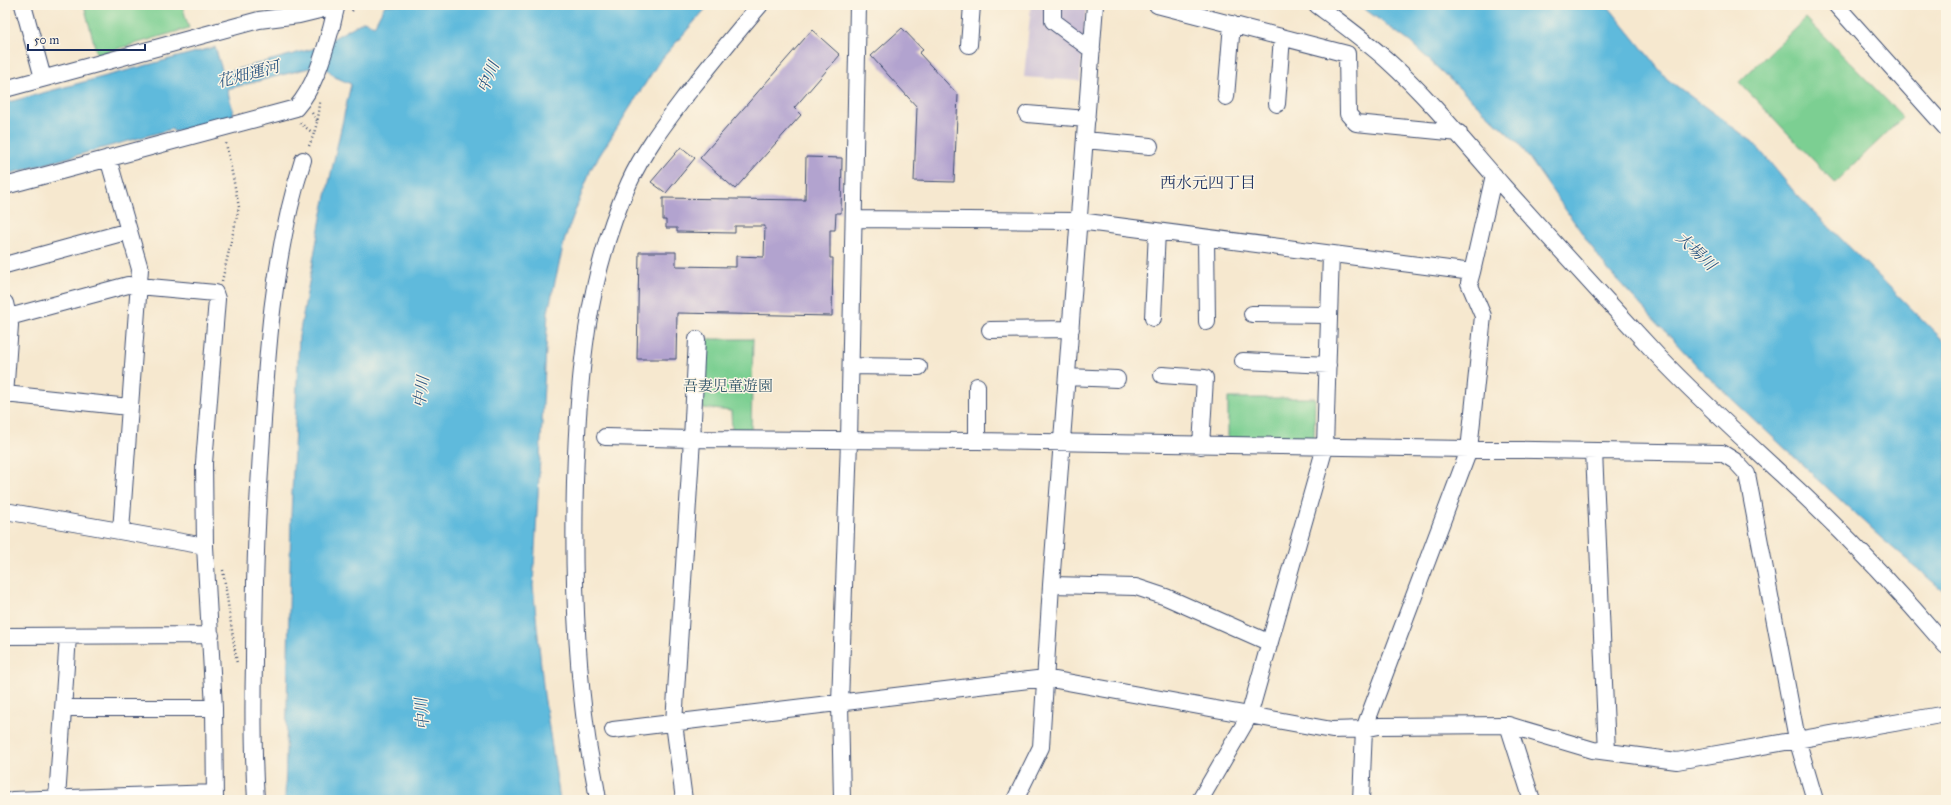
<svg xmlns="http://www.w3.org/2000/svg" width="1951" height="805" font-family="'IM FELL Great Primer','Noto Serif JP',serif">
  <rect width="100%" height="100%" fill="#fcf5e5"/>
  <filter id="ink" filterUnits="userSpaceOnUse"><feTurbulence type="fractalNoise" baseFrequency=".025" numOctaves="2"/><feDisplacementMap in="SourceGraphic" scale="8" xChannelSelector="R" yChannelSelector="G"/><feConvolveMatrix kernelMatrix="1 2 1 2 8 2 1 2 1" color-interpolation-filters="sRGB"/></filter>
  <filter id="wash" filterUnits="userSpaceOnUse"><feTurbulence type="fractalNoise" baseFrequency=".012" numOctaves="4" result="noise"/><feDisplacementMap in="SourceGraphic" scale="16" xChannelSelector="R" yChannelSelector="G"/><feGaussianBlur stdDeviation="0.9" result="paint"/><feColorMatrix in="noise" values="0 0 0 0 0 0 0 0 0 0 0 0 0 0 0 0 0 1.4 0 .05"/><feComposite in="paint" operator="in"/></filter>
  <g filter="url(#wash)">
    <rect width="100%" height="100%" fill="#f6e8cf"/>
    <!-- industrial -->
    <path fill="#cbbfd5" d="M1031,5h55l-6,76 -56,-4z"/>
    <!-- park -->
    <path fill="#7ccf92" stroke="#4c7f78" d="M84,5h98l7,23 -92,27z
      M1806,18l97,99 -68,66 -96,-101z
      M707,339h46l-2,94 -19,-1 -1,-21 -28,-3z
      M1228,398h87l-1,45 -86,-3z"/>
    <!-- water -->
    <path fill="#5ebadc" stroke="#3c749d" d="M385,5h324l-50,57 -68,107 -26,69 -17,74 -15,274 11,109 16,105h-275l6,-284 8,-180 22,-118 30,-134 -16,-7 -8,-8 -18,-1 -82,21 7,26 -60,17 -2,-3 -167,46v-72l210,-56 8,26 93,-25 48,-27 10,5z
      M1359,5h248l60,74 86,63 43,52 150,149v250l-66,-56 -177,-165 -95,-102 -88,-125 -110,-103z"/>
    <g id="blocks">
      <!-- building -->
      <path fill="#b2a3cf" d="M902,28l21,22 -4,3 39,42 -4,87 -40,-1 3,-74 -46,-51z
        M812,30l28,25 -46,53 7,7 -66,74 -35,-31z
        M681,147l14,11 -29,35 -15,-11z
        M806,157l36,1 -1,55h-5l-1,17h-5v28h3l-1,58 -155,-3 -1,46h-39l2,-107h37v14l60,1v-11l28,1 1,-31h-30v7l-58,-1v-4h-11v-8h-3v-22l142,2z"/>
    </g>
  </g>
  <g filter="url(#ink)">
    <use href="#blocks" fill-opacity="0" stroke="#3c4b6f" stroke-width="1"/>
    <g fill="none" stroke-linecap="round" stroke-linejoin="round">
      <defs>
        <path id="minor" d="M23,5l20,73
          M1053,5v16l39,29
          M1157,5l190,49 1,60 8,9 103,10
          M1317,5c24,18 49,36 71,56 42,38 78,83 116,126 51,57 103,114 155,170 39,41 80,78 121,116 58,53 115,113 166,173
          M1836,5l110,123
          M969,45l3,-40
          M5,89l254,-69 40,-5 37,-9
          M1226,97l6,-73
          M1277,104l5,-67
          M1027,114l60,5
          M1085,140l65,6
          M108,158l32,111 -19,262
          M5,186l291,-78c18,-20 27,-51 34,-76 3,-9 4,-18 7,-27
          M854,219l225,2 393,51 22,-97
          M1206,238l1,84
          M5,265l124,-34
          M5,303l5,22 -5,71
          M1252,314l77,1
          M9,317l119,-32 87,8 2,6 -13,164 1,83 9,162 1,92
          M1153,318l4,-87
          M990,330l81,-1
          M1243,361l85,4
          M851,366l68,1
          M1162,375l43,3 -4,68
          M1067,377l50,2
          M5,394l124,13
          M605,437l87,2 5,-100
          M977,441v-55
          M1594,451l13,301
          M5,511l200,35
          M1051,585l85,2 30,10 104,46
          M5,636l206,-1
          M64,708h150
          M1508,725l24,75
          M613,730l432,-52 287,52 32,-1 15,-3 129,-1 85,25 84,11 269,-47
          M57,799l11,-163
          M12,800l203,-7
          M256,800c-3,-46 -3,-93 -2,-139 0,-64 2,-127 6,-191 6,-104 11,-210 43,-310
          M598,800c-3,-21 -8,-42 -11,-63 -12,-84 -14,-170 -12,-255 3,-102 11,-205 54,-299 15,-33 37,-61 58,-89 24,-30 48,-60 73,-89
          M684,800l-10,-77 18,-284 285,2 745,12 13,8 12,13 50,265 18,61
          M842,800l-2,-97 9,-262 9,-436
          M1015,800l26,-53 10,-162 44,-580
          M1200,800l49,-84 76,-269 6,-193
          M1361,800l3,-71 105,-279 14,-134 -14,-33 3,-11"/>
      </defs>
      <!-- minor casing -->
      <use href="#minor" stroke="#3c4b6f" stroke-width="18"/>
      <!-- path -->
      <path stroke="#3c4b6f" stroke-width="2.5" stroke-dasharray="1 3" stroke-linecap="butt" d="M352,11l4,-6
        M312,113l6,9
        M300,123l13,10
        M309,146c6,-14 10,-28 11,-44
        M222,281l17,-74 -13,-64
        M223,570l14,94"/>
      <!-- minor -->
      <use href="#minor" stroke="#fff" stroke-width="16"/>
    </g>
  </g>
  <g text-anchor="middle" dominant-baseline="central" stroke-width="3" stroke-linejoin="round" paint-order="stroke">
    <!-- park labels -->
    <g font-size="15" fill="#33576b" stroke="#fcf5e5">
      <text x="728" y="386">吾妻児童遊園</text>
    </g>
    <!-- water labels -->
    <g font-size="16" font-style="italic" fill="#2f5984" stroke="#fcf5e5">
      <text transform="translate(248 74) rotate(-15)">花畑運河</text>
      <text transform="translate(488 77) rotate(-67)">中川</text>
      <text transform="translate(1696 251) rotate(43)">大場川</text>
      <text transform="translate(421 392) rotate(-82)">中川</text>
      <text transform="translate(422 714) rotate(-95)">中川</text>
    </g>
    <!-- neighbourhood labels -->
    <g font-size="16" fill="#1b2f5e" stroke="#fcf5e5">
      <text x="1208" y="182">西水元四丁目</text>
    </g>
  </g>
  <!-- margin -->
  <rect width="1951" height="805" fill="none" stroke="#fcf5e5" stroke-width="20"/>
  <!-- scale -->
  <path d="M28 44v6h117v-6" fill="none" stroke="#1b2f5e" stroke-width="2"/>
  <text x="34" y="44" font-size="12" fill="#1b2f5e" stroke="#fcf5e5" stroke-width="3" paint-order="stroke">50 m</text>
</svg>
